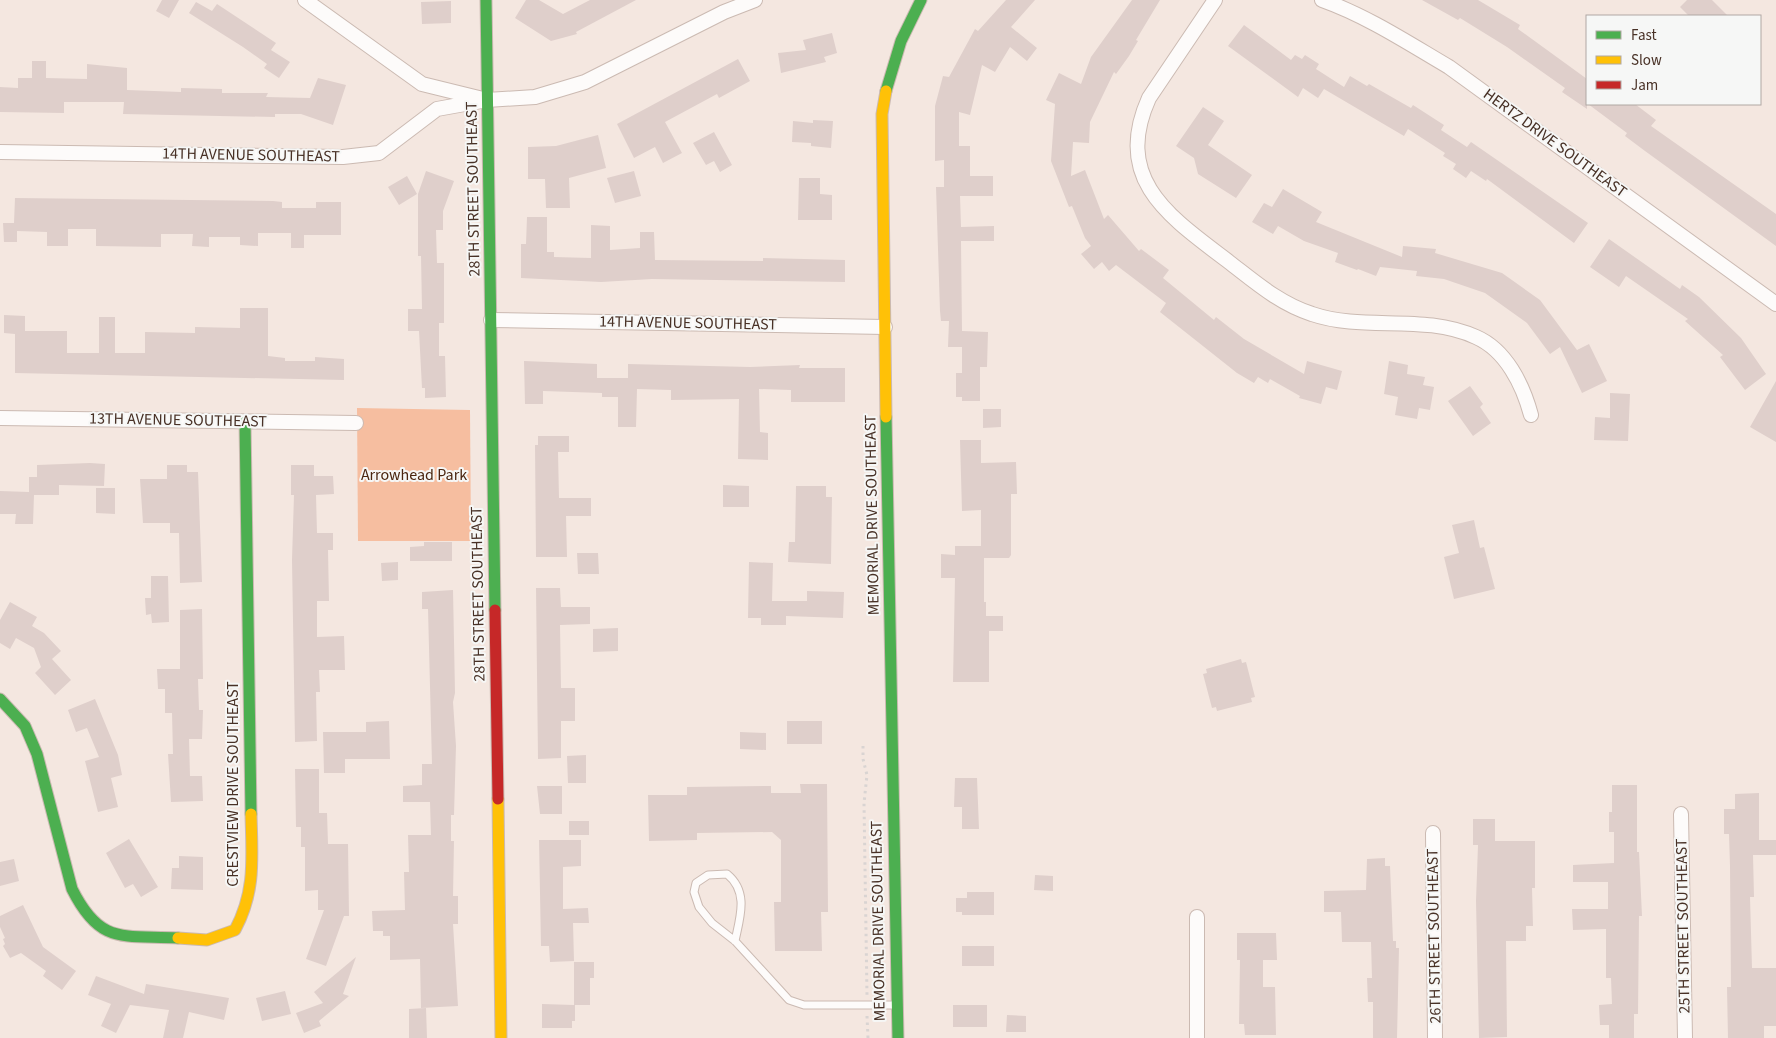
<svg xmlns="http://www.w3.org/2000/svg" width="1776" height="1038" font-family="'Source Sans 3',sans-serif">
  <rect width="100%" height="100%" fill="#f4e7e0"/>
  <!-- green -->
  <path fill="#f6bea0" d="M357,408l113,2 1,131h-113z"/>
  <!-- building -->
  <path fill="#dfcfcb" d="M162,0h17l-10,18 -13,-7z
    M526,0h13l24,14 27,-14h46l-60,32 1,2 -26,7 -36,-23z
    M1006,0h29l-24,27 26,21 -10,13 -17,-14 -15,25 -13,-7 -12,50 -11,-3v34h11v30h23v20h-33l1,31 33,-1v15h-33l1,90 26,1 -1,35h-7v34h-18v-4h-6v-24h6v-26h-14l1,-26h-8l-1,-10 -4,-124h8v-27l-9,1v-55l8,-30 6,1 26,-48 3,2z
    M1132,0h28l-24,40 2,1 -9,15 -13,18 -2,-2 -24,50 -1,21 -16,-1 -2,34 14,-6 19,49 4,-4 31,36 2,-2 28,21 -6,8 51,42 2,-3 28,22 60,35 3,-13 35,10 -5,19 -11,-3 -5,17 -22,-6 1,-2 -30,-17 -2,4 -10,-6 -4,6 -17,-10 -77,-61 6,-9 -50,-38 -7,6 -7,-9 -8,7 -13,-15 10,-8 -6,-8 -13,-32 -3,1 -18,-46 4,-57 -9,-4 13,-27 22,11 10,-27z
    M1422,0h56l42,25 -2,4 69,50v30l-25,-17 3,-4 -58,-41 -47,-29 -2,2z
    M1687,0h25l16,16h-39l-9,-9z
    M451,1v22l-29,1 -1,-22z
    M196,2l16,9 5,-7 59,39 -5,7 19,12 -11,16 -15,-10 3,-4 -24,-17 -54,-34z
    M1244,25l47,35 4,-5 7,4 3,-4 14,9 -3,5 28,18 6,-11 17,10 2,-2 42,24 2,-3 31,20 -3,5 26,17 4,-5 117,81 -14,20 -87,-64 -1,2 -15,-10 -5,7 -13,-9 3,-5 -13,-8 2,-3 -37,-24 -4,7 -80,-47 -6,9 -15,-10 -5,9 -70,-51z
    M832,33l5,20 -13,4 2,5 -45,11 -3,-20 28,-3 -3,-10z
    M738,59l12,22 -31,17 -2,-4 -52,28 17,31 -19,10 -8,-16 -21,11 -17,-34z
    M32,61h14v17l41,1v-15l40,4v22l54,2v-4l41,1v4h46l-2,4 44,1 8,-20 28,7 -13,40 -32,-11h-26v3l-152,-3 1,-12h-60v11l-64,-1v-25l18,1v-10h14z
    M1588,104h47l21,16 -5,6 125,88v32l-131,-95 -20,-15 2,-3z
    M1203,107l21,14 -16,24 44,30 -16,23 -38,-24 -4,-16 -18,-12z
    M813,120l20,1 -2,27 -20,-2v-3l-19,-1 1,-21 20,2z
    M714,132l18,33 -12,7 -6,-11 -8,4 -13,-22z
    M598,135l8,33 -37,10 1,30h-24l-1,-29h-17v-32l28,-1z
    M426,171l28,10 -11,30v19h-7l1,33h7v60h-5v33h6l1,41 -21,1v-10h-3l-3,-57h-11v-22h14l-1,-53h-3v-62z
    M634,171l7,25 -26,7 -8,-25z
    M407,176l10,18 -18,11 -11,-18z
    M799,178h21v16l12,1v25h-34z
    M1283,189l39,23 -6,10 86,35 1,-11 33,3 -1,4 67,20 38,27 37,50 12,-6 18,37 -25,12 -22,-46 -10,7 -23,-31 -42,-30 -41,-14 -28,-3 1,-5 -37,-4 -4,9 -18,-7 -1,1 -22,-8 3,-9 -34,-12 -26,-15 -5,8 -21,-12 12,-19 8,4z
    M15,198l258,3 9,1v6h34v-6h25v33h-37v13h-13v-15h-33v13l-18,-1v-8h-31v10l-17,-1 1,-12h-32v13l-65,-1v-17h-28v17h-21v-14l-30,-1v11h-13l-1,-19h11z
    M527,217h20v35h7v5l37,1v-33l19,1v24l30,-2v-16h14l1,28 108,1v-3l82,2v22l-193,-3 -51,3 -80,-4v-34h5z
    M1609,239l71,50 2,-4 17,12 42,41 25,36 -21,16 -25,-33 3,-2 -38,-34 3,-2 -62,-43 -7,11 -29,-20z
    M240,308h28v48l17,2v3h30v-4l29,2v21l-329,-7v-39l-11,-1v-18l21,1v15h42v22h32v-36h16v36h30v-21l50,1v-6l45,1z
    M524,361l73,3v14h31v-14l122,3 50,-2 -1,3h46v34h-54v-12l-32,-1 1,43 8,1v27l-30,-1 1,-60 -68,1v-10l-34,-1 -1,38h-18v-30h-16v-4l-59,-2v13h-18z
    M1389,361l19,4 -1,9 18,3 -2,8 11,2 -4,23 -11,-2 -2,11 -22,-4 3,-18 -14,-3z
    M1776,381v61l-26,-15z
    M1470,386l13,18 -3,3 11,16 -18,13 -25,-35z
    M1610,393l20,1 -2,47 -34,-1 1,-23 15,1z
    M983,409h18v18l-18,1z
    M538,436h31v16h-11l1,46h32v18h-25l1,41h-31l-1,-112h3z
    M960,440h21v23l35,-1 1,32h-6v61l-2,3h-25v44h2v14h17v15h-14v51h-36l2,-104h-14v-24l14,1v-9h26v-36l-19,1z
    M90,463l15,1 -1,22 -45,-1v10h-25l-1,29h-18l1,-10h-16v-23l29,1v-15h8v-12z
    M167,465h20v7h11l4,110 -22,1 -1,-50h-9v-10h-27l-3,-44h27z
    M291,465h23v11h19l1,18 -18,1 1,38h16v17h-5l1,51h-12v36l27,-1 1,34h-26l1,22h-4l1,49 -22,1 -3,-182 2,-65h-3z
    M723,485l26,1v21h-26z
    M796,486h30v11h6l-1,67 -43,-2 1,-20h6z
    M96,488h19v26l-19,-1z
    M1474,520l6,28 4,-1 11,42 -41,10 -10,-42 15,-4 -7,-28z
    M424,542h28v19h-42v-14l14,-1z
    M577,553h21l1,21h-21z
    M398,562v18l-16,1 -1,-18z
    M749,562l24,1 -1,38h35v-10l37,1 -1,26 -57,-2v9h-25v-7h-13z
    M151,576h17l1,46 -17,1 -1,-9 -5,1 -1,-17h6z
    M536,588h24l1,19h29v17l-30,1 1,63h14v33h-14v37l-23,1z
    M453,590l2,103 -2,9 3,44 -2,69h-3v26h3l-1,55h5v28h-5l5,82 -37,2 -1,-49 -30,1v-24h-7v-5h-10l-1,-20 33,-1 -1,-38h5l-1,-37h23l-1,-33h-27v-16l19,-1v-21h10l-4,-155h-6v-17z
    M10,602l27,15 -5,9 12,7 17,18 -9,8 19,21 -16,15 -20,-22 6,-6 -7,-19 -18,-10 -6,11 -10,-6v-23z
    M202,609l1,70h-5l1,31h4l-1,29h-13l1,37h12l1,25 -32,1 -3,-48h5l-1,-41h-7v-24h-7l-1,-20h23v-59z
    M618,628v23l-25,1v-23z
    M1241,659l1,4 4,-1 9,35 -4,1 1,4 -35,9 -1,-4 -4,1 -9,-34 4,-1 -1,-4z
    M95,699l23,56 4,20 -11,3 7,29 -20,5 -13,-51 14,-4 -12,-29 -11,4 -8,-22z
    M389,721l1,38h-45v14h-21l-1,-41h43v-10z
    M787,721h35v23h-35z
    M740,732l26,1v17l-26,-1z
    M586,755v28h-18l-1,-27z
    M295,769h24v44h8l1,31h20l1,72h-5l-18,50 -20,-7 18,-49h-6v-20l-13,1v-44h-4v-20h-5z
    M955,778h22l2,51h-17v-22h-8z
    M800,784h27l1,128h-7l1,39h-47l-1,-49h7v-62l-9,-8 -75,1v7l-48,1 -1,-46h39v-8l84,-1v7h30z
    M1612,785h25v67h2l3,64h-3l-1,98h-4v24h-25v-13h-9l-1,-20 13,-1 -1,-26h-5v-49l-33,1 -1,-21h36v-27h-35v-17l41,-2v-31h-5v-20h3z
    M537,786h25v28h-22z
    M1759,793v47h17v15h-23l1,42h-4l2,71h24v58h-12v12h-36l-1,-51h4l-1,-121 -1,-32h-5v-25h11v-15z
    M1473,819h22v22h40v47h-3l1,38h-7v15h-20l1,96 -28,1 -3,-137 2,-56h-5z
    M569,821h20v14h-20z
    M129,839l29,48 -17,10 -8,-13 -8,4 -19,-35z
    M539,840h42v26l-18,1v42l25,-1 1,15h-16l1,38 -24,1 -1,-16h-8z
    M179,856l24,1v33l-32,-1 1,-21h7z
    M1385,858v8h5l3,75h3v7h3l-2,90h-24v-36h-5l-1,-24h5l-1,-36h-29l-1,-30h-17v-21l42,-1 1,-31z
    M14,859l5,22 -19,5v-24z
    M1035,875l18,1v15l-19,-1z
    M967,892h27v23h-32v-3h-6v-14h11z
    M23,905l20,42 33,24 -14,19 -19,-14 3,-5 -25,-18 -11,5 -7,-12 2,-2 -2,-5 2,-1 -5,-11v-11z
    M1237,933h39l1,27h-14v27h12l1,48h-31l-1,-11h-5l1,-64h-3z
    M962,946h32v20h-32z
    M356,957l-13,37 6,2 -30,25 2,5 -17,7 -8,-20 27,-10 -9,-11z
    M574,962h20v16h-4v27h-15v16h-3v7h-30v-24l32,1z
    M96,976l48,18 2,-10 83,14 -5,22 -35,-8 -6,26h-20l6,-28 -39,-5 -14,28 -15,-7 10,-22 -23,-9z
    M285,991l6,23 -29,7 -6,-23z
    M953,1005h34v22h-34z
    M426,1008l1,30h-18v-29z
    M1007,1015l19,1v16h-20z"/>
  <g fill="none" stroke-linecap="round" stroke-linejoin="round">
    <defs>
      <path id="lane" d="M735,941c5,-24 14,-49 -8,-67l-19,1 -12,8 -2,9 5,15 13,16 23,18 54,59 15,5h92"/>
      <path id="street" d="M305,0l117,84 65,16 48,-3 50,-15 139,-70 31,-12
        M1215,0l-66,98c-37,82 21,119 80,164 26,20 51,42 83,52 53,18 111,-1 164,23 30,13 47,48 55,78
        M1322,0c45,16 86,43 127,67l327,237
        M0,152l343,5 36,-4 58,-44 50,-9
        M491,320l394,7
        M0,418l356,5
        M1681,814l4,224
        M1433,833l2,205
        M1197,1038v-121"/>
      <path id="fast" d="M486,0l9,610
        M886,91l15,-50 20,-41
        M886,417l12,621
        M245,422l6,392
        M0,699l25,27 12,28 35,135c28,56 50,46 106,49"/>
      <path id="slow" d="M886,91l-4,23 4,303
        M498,799l3,239
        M178,938l29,2 28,-10c21,-39 17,-73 16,-116"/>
      <path id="jam" d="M495,610l3,189"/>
    </defs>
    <!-- lane casing -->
    <use href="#lane" stroke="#cbbab2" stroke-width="9"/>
    <!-- street casing -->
    <use href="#street" stroke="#cbbab2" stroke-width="16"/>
    <!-- fast casing -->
    <use href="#fast" stroke="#cbbab2" stroke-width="13"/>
    <!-- slow casing -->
    <use href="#slow" stroke="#cbbab2" stroke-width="13"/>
    <!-- jam casing -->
    <use href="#jam" stroke="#cbbab2" stroke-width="13"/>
    <!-- path -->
    <path stroke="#d9d4d2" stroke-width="3" stroke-dasharray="2.5 4" stroke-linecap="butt" d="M863,746v13l4,16 -3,28 3,192
      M867,1016l1,22"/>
    <!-- lane -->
    <use href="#lane" stroke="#fdfbfa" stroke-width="7"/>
    <!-- street -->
    <use href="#street" stroke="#fdfbfa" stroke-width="14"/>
    <!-- fast -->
    <use href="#fast" stroke="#4caf50" stroke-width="11"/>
    <!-- slow -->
    <use href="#slow" stroke="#ffc107" stroke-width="11"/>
    <!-- jam -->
    <use href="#jam" stroke="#c62828" stroke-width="11"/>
  </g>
  <g text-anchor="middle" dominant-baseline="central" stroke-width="4" stroke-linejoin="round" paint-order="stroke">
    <!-- street labels -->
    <g font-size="16" fill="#483126" stroke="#f6f7f6">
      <text transform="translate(1555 143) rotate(36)">HERTZ DRIVE SOUTHEAST</text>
      <text transform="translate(251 155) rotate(1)">14TH AVENUE SOUTHEAST</text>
      <text transform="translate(473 189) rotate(-91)">28TH STREET SOUTHEAST</text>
      <text transform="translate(688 323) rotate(1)">14TH AVENUE SOUTHEAST</text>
      <text transform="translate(178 420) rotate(1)">13TH AVENUE SOUTHEAST</text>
      <text transform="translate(872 515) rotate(-91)">MEMORIAL DRIVE SOUTHEAST</text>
      <text transform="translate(478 594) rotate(-91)">28TH STREET SOUTHEAST</text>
      <text transform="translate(233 784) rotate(-90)">CRESTVIEW DRIVE SOUTHEAST</text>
      <text transform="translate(878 921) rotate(-91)">MEMORIAL DRIVE SOUTHEAST</text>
      <text transform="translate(1683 926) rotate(-91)">25TH STREET SOUTHEAST</text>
      <text transform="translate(1434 936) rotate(-91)">26TH STREET SOUTHEAST</text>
    </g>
    <!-- park labels -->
    <g font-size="16" fill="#4b250f" stroke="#f6f7f6">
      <text x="414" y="475">Arrowhead Park</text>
    </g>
  </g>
  <!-- legend -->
  <rect x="1586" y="15" width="175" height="90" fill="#f6f7f6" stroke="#b0a8a3"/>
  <rect x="1596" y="31" width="25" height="8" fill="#4caf50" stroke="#b0a8a3"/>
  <text x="1631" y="40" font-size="15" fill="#483126">Fast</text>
  <rect x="1596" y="56" width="25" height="8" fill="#ffc107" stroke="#b0a8a3"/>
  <text x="1631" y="65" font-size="15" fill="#483126">Slow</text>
  <rect x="1596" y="81" width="25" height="8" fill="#c62828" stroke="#b0a8a3"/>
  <text x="1631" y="90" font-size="15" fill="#483126">Jam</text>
</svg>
